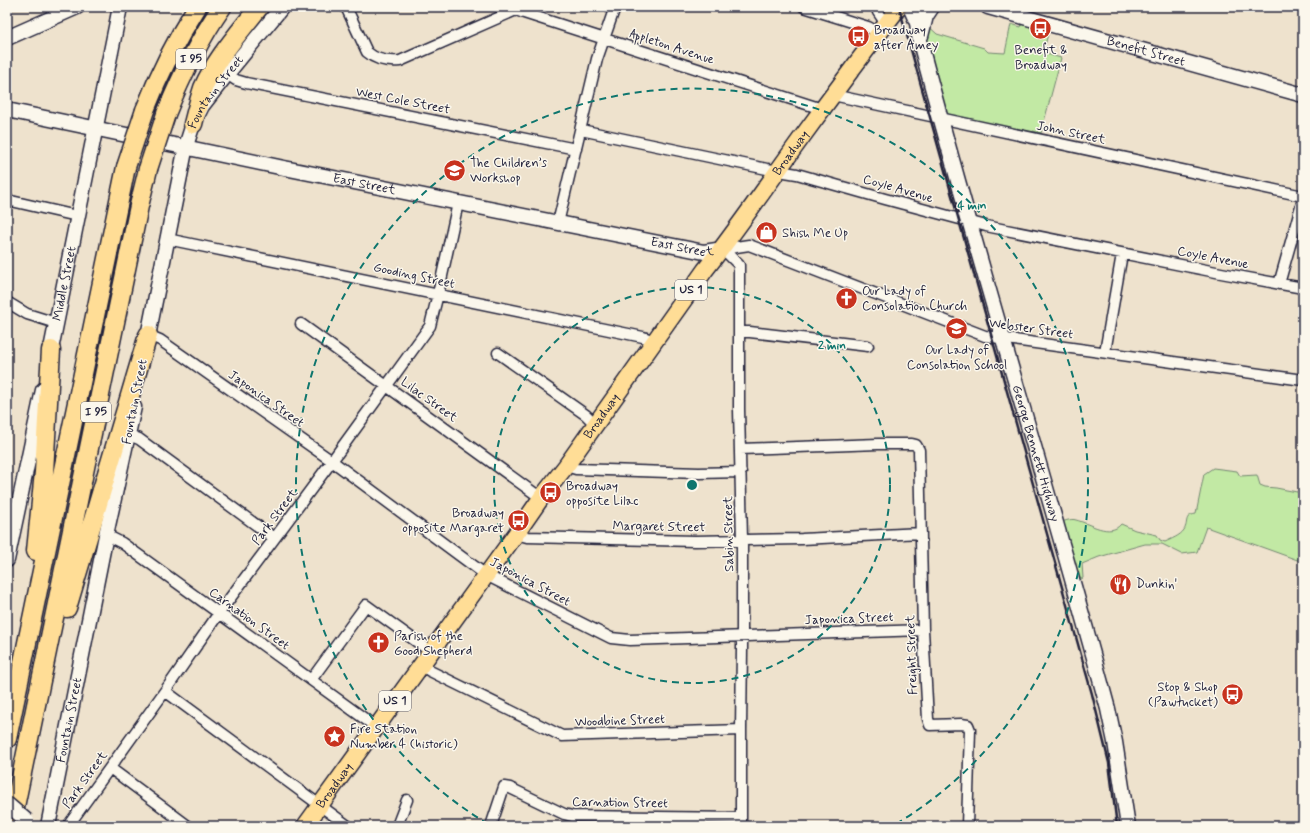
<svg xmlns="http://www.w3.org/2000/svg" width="1310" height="833" font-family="Mynerve,sans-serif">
  <rect width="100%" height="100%" fill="#eee2cd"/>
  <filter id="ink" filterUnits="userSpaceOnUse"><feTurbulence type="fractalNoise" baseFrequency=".025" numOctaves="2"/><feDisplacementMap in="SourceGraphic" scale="8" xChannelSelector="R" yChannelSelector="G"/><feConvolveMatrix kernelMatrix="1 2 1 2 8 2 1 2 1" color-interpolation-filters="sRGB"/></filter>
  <g filter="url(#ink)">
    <!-- green -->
    <path fill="#c2e9a4" stroke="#728670" d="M904,7h31l-10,16 12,11 47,14 4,4 17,1 6,-29 10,3 2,-7 18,6 -2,6 9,2 -5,19 18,5 -20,75 -8,-2 -3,10 -82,-16 -29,-71z
      M1213,468l24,3 3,5 17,-1 3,10 5,2 11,1 21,4 6,-4v74l-97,-35 -9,25 -15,2 -20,-10h-17l-46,13 -17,7 1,14 -11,7 -15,-62c6,-1 14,-5 19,-3 13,3 34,18 45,4l14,6 22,5 3,5 5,2c6,-3 15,-6 19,-12 5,-8 -1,-14 12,-16l8,-40z"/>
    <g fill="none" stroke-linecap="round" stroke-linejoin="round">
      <defs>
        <path id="street" d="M346,7l21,45c9,8 21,10 33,9l116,-51
          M515,7l1,3 8,3 298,96
          M804,7l64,20 11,6
          M877,7l1,5 8,12
          M227,74l9,6 10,3 330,66
          M833,95l470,101
          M581,130l186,39 30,5 88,25 101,27 235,47 82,15
          M7,200l70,16
          M558,223l39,-164 18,-52
          M167,239l476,98 12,4
          M723,249l26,-4 236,91 318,44
          M723,249l16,16v144l3,131v108l-1,82v96
          M1279,284l24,-85
          M7,302l20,12 29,9
          M301,324l240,174
          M740,332h10l118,14
          M148,335l12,5 172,121 154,114 125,63 19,2 293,-10
          M1105,352l17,-98
          M498,353l88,62 10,10
          M129,435l10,4 135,99
          M740,449l138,-5h34l4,1 3,5 4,180 5,89 2,6 31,-1 7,1 2,5 -3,96
          M566,466l10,3 123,4 42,-1
          M516,534l11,3 168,4 107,-2 119,-6
          M106,535l16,8 254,184
          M421,665l9,6 132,65 179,-6
          M311,680l55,-75 65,47
          M165,691l183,135
          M110,768l78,58
          M68,826l97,-135 54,-78 113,-152 98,-135 8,-32 20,-91
          M397,826l10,-26
          M491,826l13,-39 6,1 54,26 8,2 169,2"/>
        <g id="secondary">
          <path id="s1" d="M910,7l7,16 3,19c59,224 128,444 188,667l7,33 13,84"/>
          <path id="s2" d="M988,7l315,88"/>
          <path d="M921,36l5,-20 6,-9"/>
          <path d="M7,38l70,-31"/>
          <path id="s3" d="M7,110l277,58 420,84 19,-3"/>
          <path id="s4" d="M146,346l40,-200 7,-22 9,-18 25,-32 55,-67"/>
          <path id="s5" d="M49,359l71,-352"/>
          <path d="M7,560l36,-170"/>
          <path id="s6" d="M48,826l58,-291 28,-128"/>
        </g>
        <g id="primary">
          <path id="s7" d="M305,826l211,-292 25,-36 25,-32 139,-196c34,-43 65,-89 97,-133 32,-44 64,-87 97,-130"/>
        </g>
        <path id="highway" d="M145,110c14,-36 31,-70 52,-103
          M166,114c15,-37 33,-74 56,-107
          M193,124c3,-12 6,-24 10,-36 13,-30 36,-55 56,-81
          M36,551l8,-79 7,-122
          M67,608l81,-273
          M7,739l119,-572
          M11,826l128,-620 9,-37"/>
      </defs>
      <!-- street casing -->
      <use href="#street" stroke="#22223b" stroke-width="13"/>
      <!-- secondary casing -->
      <use href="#secondary" stroke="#22223b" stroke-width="17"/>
      <!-- primary casing -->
      <use href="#primary" stroke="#22223b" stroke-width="19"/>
      <!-- highway casing -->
      <use href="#highway" stroke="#22223b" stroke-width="21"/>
      <!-- street -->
      <use href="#street" stroke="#fbf7ec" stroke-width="10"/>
      <!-- secondary -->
      <use href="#secondary" stroke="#fbf7ec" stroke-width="14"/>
      <!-- primary -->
      <use href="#primary" stroke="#ffdd96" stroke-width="16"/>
      <!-- highway -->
      <use href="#highway" stroke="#ffdd96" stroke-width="18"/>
      <!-- rail -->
      <path stroke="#22223b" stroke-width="2.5" d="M899,7l193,687 17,69 8,63"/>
      <defs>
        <path id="secondary-bridge" d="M7,804l20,17"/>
        <path id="highway-bridge" d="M126,167l19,-57
          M148,169l18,-55"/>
      </defs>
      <!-- secondary-bridge casing -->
      <use href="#secondary-bridge" stroke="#22223b" stroke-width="17" stroke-linecap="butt"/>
      <!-- highway-bridge casing -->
      <use href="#highway-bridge" stroke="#22223b" stroke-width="21" stroke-linecap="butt"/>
      <!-- secondary-bridge -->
      <use href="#secondary-bridge" stroke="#fbf7ec" stroke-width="14"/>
      <!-- highway-bridge -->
      <use href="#highway-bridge" stroke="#ffdd96" stroke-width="18"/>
    </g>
  </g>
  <!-- distance rings -->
  <g fill="none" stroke="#0f766e" stroke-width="2" stroke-dasharray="7 5">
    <circle cx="692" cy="485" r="198"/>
    <path d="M488 824A396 396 0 1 1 896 824"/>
  </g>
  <!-- icons -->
  <defs>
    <symbol id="bus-disc" viewBox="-11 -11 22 22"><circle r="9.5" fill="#c8321e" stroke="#fbf7ec"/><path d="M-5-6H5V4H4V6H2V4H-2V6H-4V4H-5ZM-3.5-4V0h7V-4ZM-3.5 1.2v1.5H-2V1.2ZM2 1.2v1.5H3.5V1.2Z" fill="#fff"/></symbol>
    <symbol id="school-disc" viewBox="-11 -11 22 22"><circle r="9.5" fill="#c8321e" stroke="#fbf7ec"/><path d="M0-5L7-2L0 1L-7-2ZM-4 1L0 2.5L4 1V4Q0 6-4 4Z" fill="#fff"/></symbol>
    <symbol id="shop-disc" viewBox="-11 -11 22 22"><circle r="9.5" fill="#c8321e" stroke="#fbf7ec"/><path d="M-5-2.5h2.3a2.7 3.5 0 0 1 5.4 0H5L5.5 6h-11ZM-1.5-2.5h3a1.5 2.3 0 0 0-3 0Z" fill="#fff"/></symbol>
    <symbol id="church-disc" viewBox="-11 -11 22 22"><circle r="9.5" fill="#c8321e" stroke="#fbf7ec"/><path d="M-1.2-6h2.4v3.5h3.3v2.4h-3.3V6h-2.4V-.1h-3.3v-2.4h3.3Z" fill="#fff"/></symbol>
    <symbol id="restaurant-disc" viewBox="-11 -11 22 22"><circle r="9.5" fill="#c8321e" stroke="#fbf7ec"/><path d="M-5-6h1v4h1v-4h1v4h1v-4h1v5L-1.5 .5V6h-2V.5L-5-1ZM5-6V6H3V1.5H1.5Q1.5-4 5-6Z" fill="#fff"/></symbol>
    <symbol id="sight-disc" viewBox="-11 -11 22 22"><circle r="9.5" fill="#c8321e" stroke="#fbf7ec"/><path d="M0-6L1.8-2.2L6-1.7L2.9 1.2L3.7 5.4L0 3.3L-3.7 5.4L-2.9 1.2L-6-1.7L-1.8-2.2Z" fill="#fff"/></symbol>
  </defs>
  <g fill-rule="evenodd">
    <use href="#bus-disc" x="1028" y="16" width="25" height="25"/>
    <use href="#bus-disc" x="846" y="24" width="25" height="25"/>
    <use href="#school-disc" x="442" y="158" width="25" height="25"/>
    <use href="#shop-disc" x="754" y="220" width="25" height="25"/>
    <use href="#church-disc" x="834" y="286" width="25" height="25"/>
    <use href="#school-disc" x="944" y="316" width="25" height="25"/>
    <use href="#bus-disc" x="538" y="480" width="25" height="25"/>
    <use href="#bus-disc" x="506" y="508" width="25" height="25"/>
    <use href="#restaurant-disc" x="1108" y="572" width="25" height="25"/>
    <use href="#church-disc" x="366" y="630" width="25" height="25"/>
    <use href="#bus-disc" x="1220" y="682" width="25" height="25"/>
    <use href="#sight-disc" x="322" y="724" width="25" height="25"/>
  </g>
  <g text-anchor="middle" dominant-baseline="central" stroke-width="3" stroke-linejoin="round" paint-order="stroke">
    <!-- shield labels -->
    <g fill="#fbf7ec" stroke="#636270" stroke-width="1">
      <rect x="176" y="49" width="30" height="20" rx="3"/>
      <rect x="675" y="280" width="32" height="20" rx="3"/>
      <rect x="81" y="402" width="30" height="20" rx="3"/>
      <rect x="379" y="691" width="32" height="20" rx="3"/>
    </g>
    <g font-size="12" font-weight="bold" fill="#22223b">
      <text x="191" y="59">I 95</text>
      <text x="691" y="290">US 1</text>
      <text x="96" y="412">I 95</text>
      <text x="395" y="701">US 1</text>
    </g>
    <!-- poi labels -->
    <g font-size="13" fill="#22223b" stroke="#fbf7ec" text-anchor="start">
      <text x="874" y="30">Broadway<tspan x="874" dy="15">after Amey</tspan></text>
      <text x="1041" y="50" text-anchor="middle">Benefit &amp;<tspan x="1041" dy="15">Broadway</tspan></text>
      <text x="470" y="163">The Children’s<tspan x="470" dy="15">Workshop</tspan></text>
      <text x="782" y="233">Shish Me Up</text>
      <text x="862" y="291">Our Lady of<tspan x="862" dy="15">Consolation Church</tspan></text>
      <text x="957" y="350" text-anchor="middle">Our Lady of<tspan x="957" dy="15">Consolation School</tspan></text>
      <text x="566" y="486">Broadway<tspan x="566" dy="15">opposite Lilac</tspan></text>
      <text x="504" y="513" text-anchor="end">Broadway<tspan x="504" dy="15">opposite Margaret</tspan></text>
      <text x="1136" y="584">Dunkin'</text>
      <text x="394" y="636">Parish of the<tspan x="394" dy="15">Good Shepherd</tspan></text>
      <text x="1218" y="687" text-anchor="end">Stop &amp; Shop<tspan x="1218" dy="15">(Pawtucket)</tspan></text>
      <text x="350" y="729">Fire Station<tspan x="350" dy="15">Number 4 (historic)</tspan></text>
    </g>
    <!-- street labels -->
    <g font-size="13" fill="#22223b" stroke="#fbf7ec">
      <text transform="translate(672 47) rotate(18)">Appleton Avenue</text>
      <text stroke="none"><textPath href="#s2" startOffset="164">Benefit Street</textPath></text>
      <text stroke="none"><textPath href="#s4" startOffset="266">Fountain Street</textPath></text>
      <text transform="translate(403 101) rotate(11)">West Cole Street</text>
      <text transform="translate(1071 133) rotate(12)">John Street</text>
      <text stroke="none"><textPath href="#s7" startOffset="830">Broadway</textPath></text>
      <text stroke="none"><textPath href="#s3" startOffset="365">East Street</textPath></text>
      <text transform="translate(898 189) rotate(16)">Coyle Avenue</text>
      <text stroke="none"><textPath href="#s3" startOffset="689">East Street</textPath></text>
      <text transform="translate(1213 258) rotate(11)">Coyle Avenue</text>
      <text transform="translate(414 276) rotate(12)">Gooding Street</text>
      <text stroke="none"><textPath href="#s5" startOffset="77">Middle Street</textPath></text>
      <text transform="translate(1031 329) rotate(8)">Webster Street</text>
      <text transform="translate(266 399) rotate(35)">Japonica Street</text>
      <text transform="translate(429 400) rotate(36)">Lilac Street</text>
      <text transform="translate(135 402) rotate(-79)">Fountain Street</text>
      <text stroke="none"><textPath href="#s7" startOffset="506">Broadway</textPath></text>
      <text stroke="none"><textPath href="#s1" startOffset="464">George Bennett Highway</textPath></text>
      <text transform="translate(275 517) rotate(-53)">Park Street</text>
      <text transform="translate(659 527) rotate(1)">Margaret Street</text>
      <text transform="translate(729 534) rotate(-91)">Sabin Street</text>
      <text transform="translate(530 582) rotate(28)">Japonica Street</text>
      <text transform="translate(249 619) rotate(36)">Carnation Street</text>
      <text transform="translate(849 619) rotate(-2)">Japonica Street</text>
      <text transform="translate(912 655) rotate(-92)">Freight Street</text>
      <text stroke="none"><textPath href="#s6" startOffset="108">Fountain Street</textPath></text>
      <text transform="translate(620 721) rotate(-2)">Woodbine Street</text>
      <text transform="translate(85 780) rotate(-54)">Park Street</text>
      <text stroke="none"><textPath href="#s7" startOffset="50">Broadway</textPath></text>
      <text transform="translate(620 803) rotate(1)">Carnation Street</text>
    </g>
  </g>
  <circle cx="692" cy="485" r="6" fill="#0f766e" stroke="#fbf7ec" stroke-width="2"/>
  <g font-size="12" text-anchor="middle" font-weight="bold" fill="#0f766e" stroke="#fbf7ec" stroke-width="3" stroke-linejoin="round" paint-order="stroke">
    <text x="972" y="209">4 min</text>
    <text x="832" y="349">2 min</text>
  </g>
  <!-- margin -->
  <rect width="1310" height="833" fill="none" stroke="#fbf7ec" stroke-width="24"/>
  <rect x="12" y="12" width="1286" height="809" fill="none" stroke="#22223b" stroke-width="1.5" filter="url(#ink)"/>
</svg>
